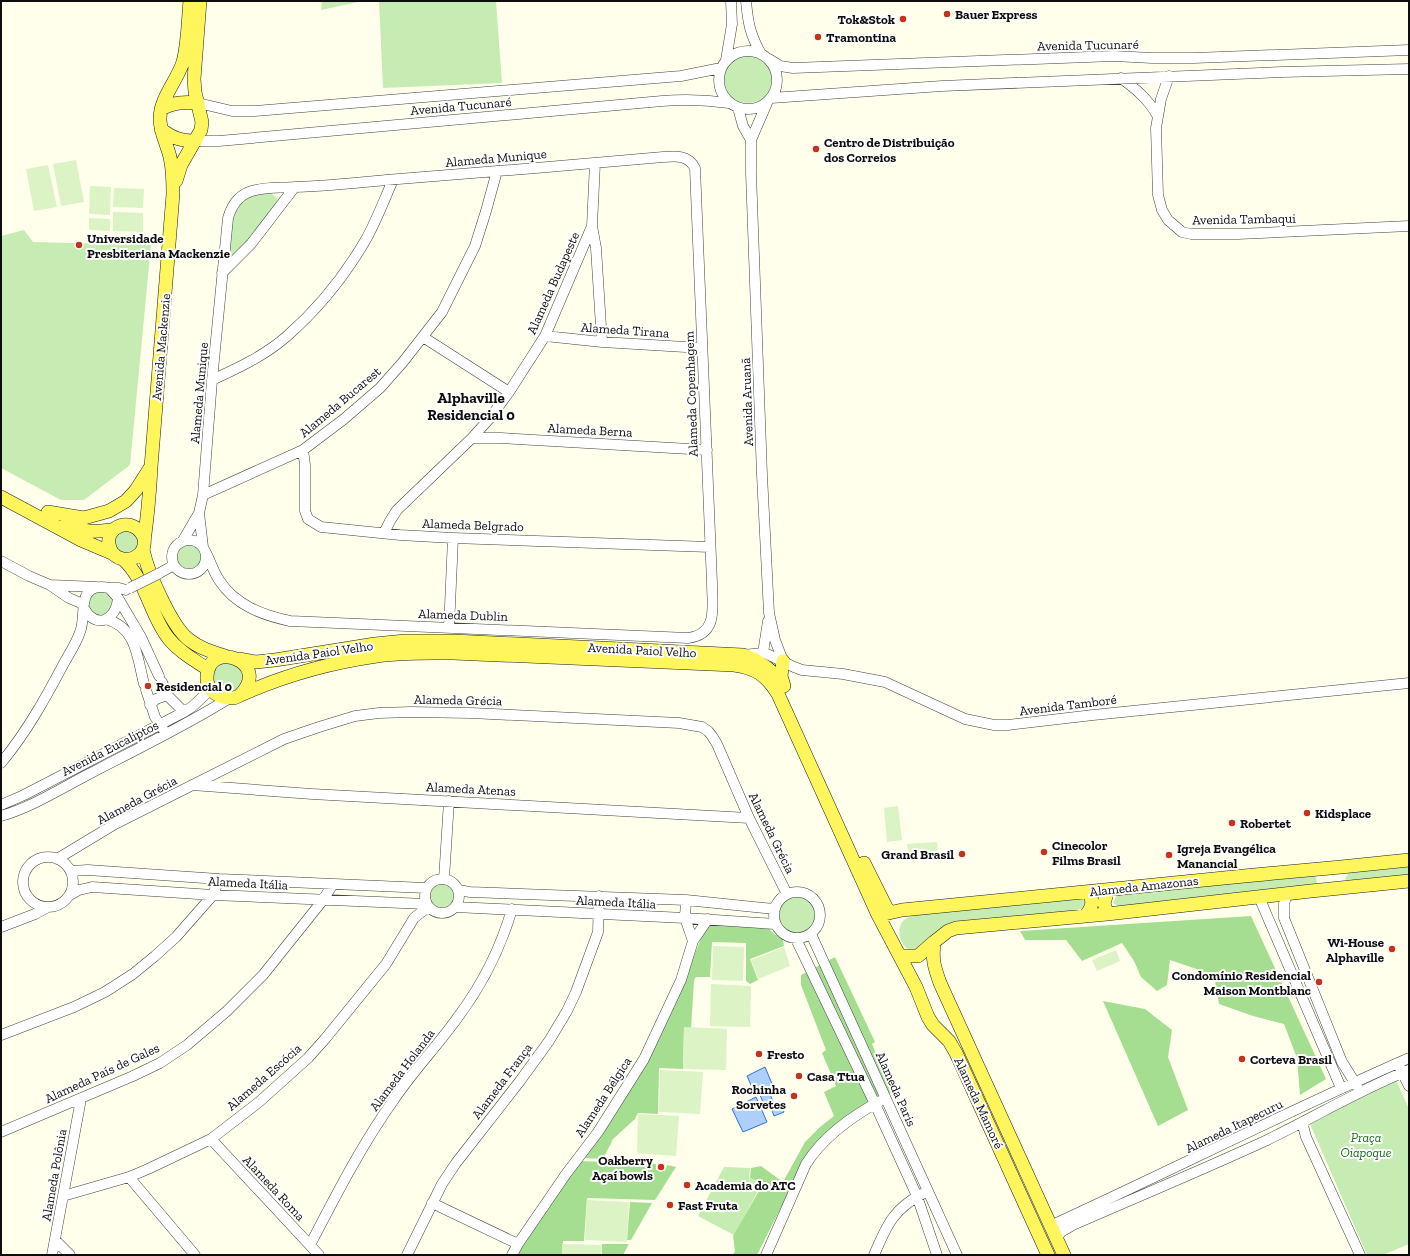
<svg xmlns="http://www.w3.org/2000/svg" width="1410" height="1256" font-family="'Zilla Slab',serif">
  <rect width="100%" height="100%" fill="#ffffec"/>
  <!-- green -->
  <path fill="#c6ecb3" d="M322,1h41l-42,9z
    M379,1h117l6,82 -119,5z
    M724 79a24 24 0 1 1 48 0a24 24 0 1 1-48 0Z
    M271,193l7,6c-10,22 -29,40 -45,58h-4l-2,-1 3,-38 17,-23z
    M24,230l9,12 118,3 -21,220 -46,35h-23l-60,-32v-232z
    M125,527l15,10 -2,14 -19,4 -7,-17z
    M177 556a13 13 0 1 1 26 0a13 13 0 1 1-26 0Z
    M99,591c17,3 16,10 9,24l-12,2 -9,-10 4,-12z
    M230,661l12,10 1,11 -11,12 -20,-7 3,-21z
    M1409,866v11l-59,5 -5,-3 4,-7z
    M1312,875l4,2 1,8 -196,23 -8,-5 4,-8z
    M428 896a13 13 0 1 1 26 0a13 13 0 1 1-26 0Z
    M778 915a19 19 0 1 1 38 0a19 19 0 1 1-38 0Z
    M1084,898l4,7 -10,5 -131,16 -29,24c-3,0 -7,0 -10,-1 -9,-5 -12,-22 -4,-29 5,-4 13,-5 19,-7z
    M1396,1080l13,29v135l-26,11h-16l-57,-131z
    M724,1167l26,1 -1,10 13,6 -28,51 -36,-19z"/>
  <!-- forest -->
  <path fill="#a6de91" d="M1251,916l75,163 -26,16 -3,-37 -13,-34 -31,-8 -34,-12 -5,-29 -44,-15 -3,25 -10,6 -16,-14 -7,-16 -12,-18 -40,18 -16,-21h-41l-5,-9z
    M714,923l53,3 7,8 9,5 1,7 -34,13 8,21 -8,4 -4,-3v-38l-34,-1 -2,35h-13l-2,1 -1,3 -3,47h-7l-1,41 -24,-1 -1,46 -20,-1 -3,6 -22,20 -10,20 -20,-1 94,-160 29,-72z
    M835,957l40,85 -3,2 21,48 -25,12 -36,26 -21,18 -54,107h-24l2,-4 -2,-15 30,-52 -13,-6 1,-10 10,-2 22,16 22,-40 15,-15 14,-11 -10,-24 12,-6 -14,-33 4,-3 -25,-65v-10z
    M1103,1001l42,8 27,21 -4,27 20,53 -30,16z
    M580,1161l76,3v6l9,1 2,-6 9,2 -21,33 -68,-2 -3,43h-21l-1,14h-48z
    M630,1202l22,1 -21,37h-4z
    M602,1244h27l-6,11h-21z"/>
  <!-- pitch -->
  <path fill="#dbf3c5" d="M76,160l8,42 -23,4 -8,-42z
    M48,165l9,42 -23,4 -8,-42z
    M90,186l21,1 -1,28 -21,-1z
    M114,188l30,1 -1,19 -30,-1z
    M113,212l30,1v19l-30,-1z
    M89,218l21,1v12l-21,-1z
    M898,806l4,34 -15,2 -3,-34z
    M937,842l1,12 -29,4 -2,-14z
    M713,946l31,1 -1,34 -31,-1z
    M784,947l6,19 -32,13 -7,-19z
    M1116,950l4,11 -23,10 -5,-11z
    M711,984l40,2 -1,41 -40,-1z
    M684,1027l43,2 -1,41 -43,-1z
    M660,1070l43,2 -3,42 -41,-2z
    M638,1114l41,2 -3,40 -39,-3z
    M587,1200l42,2 -2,40 -42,-2z
    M562,1244l40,1 -1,10h-39z"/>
  <!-- water -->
  <path fill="#accffb" stroke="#2e75d7" d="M765,1067l8,19 -5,3 6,15 6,-2 4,10 -10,4 -5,-13 -5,1 -5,-11 -4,1 -8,-18z
    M756,1097l11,25 -24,10 -11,-23z"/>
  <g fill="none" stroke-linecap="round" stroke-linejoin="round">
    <defs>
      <path id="minor" d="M746,1c2,22 4,33 15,53
        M719 80a29 29 0 1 1 58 0a29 29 0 1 1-58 0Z
        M769,59l11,7 13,2 321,-12 38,2h42l215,-8
        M726,60l6,-36 -1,-23
        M1169,76l-8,23 -5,29 2,67 4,15 6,10 14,12 9,2h47l171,-8
        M1121,78c15,11 27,21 36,37
        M771,98l171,-12 340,-14 127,-3
        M198,103l34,8h23l426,-35 40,-8
        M767,103l-16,37v33l11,302 7,138 6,27 8,21
        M738,108l5,18 8,14
        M196,141h23l443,-40c23,-2 45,-1 67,2
        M592,226l4,22 6,94
        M222,273l29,-29 43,-56
        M545,336l57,6 100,6
        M423,337l86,55
        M212,380c26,-12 52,-24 74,-43 31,-27 58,-60 79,-96 11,-19 19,-41 28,-61
        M472,438h29l206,12
        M303,450l2,15v46l3,8 13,8 79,8 53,3 257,9
        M203,495l100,-45 41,-31 36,-31 23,-26 39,-50 33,-66 11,-35 11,-40
        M199,513l4,34
        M384,533l6,-12 7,-11 75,-72 18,-20 19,-26 36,-56 47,-110 3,-63
        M172 557a17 17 0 1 1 34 0a17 17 0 1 1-34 0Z
        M182,542l17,-29 4,-18 9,-115 16,-162c4,-14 12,-25 28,-28 13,-3 26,-2 39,-3 30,-1 60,-4 91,-7 92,-7 185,-15 277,-23 14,-1 25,-2 32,11l17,415c0,23 7,51 -24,55l-398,-17c-28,-6 -55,-16 -71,-41 -6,-9 -9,-20 -14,-29
        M1,561l28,15 21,9 47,2
        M158,574l16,-9
        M50,585l19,13 14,6
        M109,588h10l7,2
        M118,598l23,39 18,39
        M106,619c31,9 31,38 38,65
        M449,628l4,-90
        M763,653l5,-32
        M743,655l20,-2 4,1 27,13 8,3 41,4 42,8 80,37 29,6h14l85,-10 316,-32
        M162,682l5,13 17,17
        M146,690l9,27 8,12
        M150,705l6,-6 11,-4
        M1,763c25,-30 44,-64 62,-98 6,-11 13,-21 17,-33 5,-12 1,-29 7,-38 5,-8 13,-8 22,-6l9,10c-2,24 -24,32 -35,8
        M192,785l120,9 437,24
        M1,805l23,-10 160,-83 9,-6 18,-17
        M1,816c31,-9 59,-27 88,-42 46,-24 94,-47 139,-75
        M23 882a25 25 0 1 1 50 0a25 25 0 1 1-50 0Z
        M57,859l58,-35 169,-85 35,-12 36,-11 24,-3 32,-1 60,1 208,10 23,4 6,4 4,5 5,8 32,74 38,76
        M71,871l17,-1 131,9 207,9
        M425 896a17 17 0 1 1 34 0a17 17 0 1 1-34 0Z
        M444,879l5,-78
        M458,890l12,2 216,8 88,9
        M774 915a23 23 0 1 1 46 0a23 23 0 1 1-46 0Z
        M1287,894l-3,10v14l58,144 15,24
        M70,895l9,-5 13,-3 121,8 213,9
        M1259,897l82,191
        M686,900l-1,18 8,23
        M455,907l230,11 90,6
        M1,927l34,-13 13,-7
        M811,934l146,321
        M796,939l79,165 42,92 20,59
        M1,1035l73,-28 31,-15 28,-18 22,-18 21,-19 37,-42 6,-16
        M1399,1066l10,20
        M1302,1122l4,15 54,118
        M1,1132l132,-56 27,-13 27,-18 40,-34 36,-36 60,-75 10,-16
        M211,1139l108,116
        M129,1177l66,78
        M63,1196l66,-19 19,-8 63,-30 48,-37 49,-44 17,-19 61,-75 28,-46 14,-11
        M432,1203l86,41
        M1050,1226c120,-55 238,-115 359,-168
        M1056,1239l5,-7 12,-7c64,-28 129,-55 192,-84 48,-23 94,-51 144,-71
        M55,1240l15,15
        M310,1245c26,-50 52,-101 85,-147 19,-28 43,-53 63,-81 24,-32 43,-70 54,-108
        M52,1255l29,-156
        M407,1255l35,-71 14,-21 64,-82 29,-40 18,-30 9,-19 22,-60 1,-36
        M512,1255l6,-11 48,-70 32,-42 46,-73 37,-79 12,-39 15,-22
        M766,1255l40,-91c18,-28 45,-47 74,-63
        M874,1255c12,-28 19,-46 48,-61"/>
      <path id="major" d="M161,109c13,-7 23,-7 37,-6
        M161,129c11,9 20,12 35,12
        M176,181l5,-16 20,-35 1,-8 -7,-30 -1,-13 6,-78
        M1,497l80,43 33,14
        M48,512l36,6 25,-7 17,-10 10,-11 14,-22
        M66,523c18,9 28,10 48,6
        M144,538c-10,-24 -42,-12 -34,10 2,6 7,10 13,11 8,2 17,-3 20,-10 2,-5 1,-11 2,-15 3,-23 5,-45 6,-67l22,-273c0,-13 0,-25 -3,-37 -3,-13 -10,-25 -10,-38 0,-21 17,-38 23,-57 5,-19 5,-41 7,-61
        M143,549c4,22 28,76 45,90 11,9 24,13 37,17
        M123,559c24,22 27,57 46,80 11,13 26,22 39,30
        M239,659l17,3 19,-2 100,-16 30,-3h49l289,14c15,5 27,13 36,25
        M783,661l-2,15 3,10
        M240,695c33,-33 -32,-57 -33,-18 -1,15 14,22 27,21 45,-21 94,-35 143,-42 25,-4 51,-3 76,-3l281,12c22,3 32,10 44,29l100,221 38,72 12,30 5,8 16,16 7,12 92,202
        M864,863l25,50
        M1107,914l-3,-11 4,-13
        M880,915l22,-5 342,-34 97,-9 68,-7
        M1085,916c7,-8 9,-14 4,-24
        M900,956h18l16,-14
        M1064,1255l-124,-272c-6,-17 -8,-23 -6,-41l14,-11 8,-3 151,-14 204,-23 98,-10"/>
    </defs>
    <!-- minor casing -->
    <use href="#minor" stroke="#404040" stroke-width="11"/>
    <!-- major casing -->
    <use href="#major" stroke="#1e1e1e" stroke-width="14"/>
    <!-- minor -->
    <use href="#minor" stroke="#fff" stroke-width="10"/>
    <!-- major -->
    <use href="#major" stroke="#fff55c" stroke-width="13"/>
    <defs>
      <path id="minor-bridge" d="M130,588l28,-14"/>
    </defs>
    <!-- minor-bridge casing -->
    <use href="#minor-bridge" stroke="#404040" stroke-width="11" stroke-linecap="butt"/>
    <!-- minor-bridge -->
    <use href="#minor-bridge" stroke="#fff" stroke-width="10"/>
  </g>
  <!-- markers -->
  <g fill="#c7321a" stroke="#fff" stroke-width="1.5">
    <circle cx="947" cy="14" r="4"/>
    <circle cx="903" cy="19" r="4"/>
    <circle cx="818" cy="37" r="4"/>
    <circle cx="816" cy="149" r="4"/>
    <circle cx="79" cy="245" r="4"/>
    <circle cx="148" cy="686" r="4"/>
    <circle cx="1307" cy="813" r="4"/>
    <circle cx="1232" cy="823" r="4"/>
    <circle cx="1044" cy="852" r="4"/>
    <circle cx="962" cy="854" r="4"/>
    <circle cx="1169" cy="855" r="4"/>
    <circle cx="1392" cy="949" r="4"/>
    <circle cx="1319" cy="982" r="4"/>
    <circle cx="759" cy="1054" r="4"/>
    <circle cx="1242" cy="1059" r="4"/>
    <circle cx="799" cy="1076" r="4"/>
    <circle cx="794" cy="1096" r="4"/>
    <circle cx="661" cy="1167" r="4"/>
    <circle cx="687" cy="1185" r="4"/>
    <circle cx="670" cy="1205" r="4"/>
  </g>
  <g text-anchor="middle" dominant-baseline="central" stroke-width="4" stroke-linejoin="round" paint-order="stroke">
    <!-- poi labels -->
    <g font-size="13" font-weight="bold" fill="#0d0d0d" stroke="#fff" text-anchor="start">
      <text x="955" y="14">Bauer Express</text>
      <text x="895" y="19" text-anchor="end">Tok&amp;Stok</text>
      <text x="826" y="37">Tramontina</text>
      <text x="824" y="142">Centro de Distribuição<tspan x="824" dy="15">dos Correios</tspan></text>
      <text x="87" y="238">Universidade<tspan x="87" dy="15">Presbiteriana Mackenzie</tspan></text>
      <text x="156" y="686">Residencial 0</text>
      <text x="1315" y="813">Kidsplace</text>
      <text x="1240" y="823">Robertet</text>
      <text x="1052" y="845">Cinecolor<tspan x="1052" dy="15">Films Brasil</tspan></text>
      <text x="1177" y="848">Igreja Evangélica<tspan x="1177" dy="15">Manancial</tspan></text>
      <text x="954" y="854" text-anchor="end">Grand Brasil</text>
      <text x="1384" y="942" text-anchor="end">Wi-House<tspan x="1384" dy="15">Alphaville</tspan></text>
      <text x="1311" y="975" text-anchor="end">Condomínio Residencial<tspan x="1311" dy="15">Maison Montblanc</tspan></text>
      <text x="767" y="1054">Fresto</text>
      <text x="1250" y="1059">Corteva Brasil</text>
      <text x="807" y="1076">Casa Ttua</text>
      <text x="786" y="1089" text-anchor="end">Rochinha<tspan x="786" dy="15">Sorvetes</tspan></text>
      <text x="653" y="1160" text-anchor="end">Oakberry<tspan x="653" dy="15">Açaí bowls</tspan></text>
      <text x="695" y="1185">Academia do ATC</text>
      <text x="678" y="1205">Fast Fruta</text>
    </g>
    <!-- street labels -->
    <g font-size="13" fill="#0d0d0d" stroke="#fff">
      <text transform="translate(1088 45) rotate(-1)">Avenida Tucunaré</text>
      <text transform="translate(461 106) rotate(-5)">Avenida Tucunaré</text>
      <text transform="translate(496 158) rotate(-5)">Alameda Munique</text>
      <text transform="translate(1244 219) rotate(-1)">Avenida Tambaqui</text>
      <text transform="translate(553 283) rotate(-66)">Alameda Budapeste</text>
      <text transform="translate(625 330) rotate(4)">Alameda Tirana</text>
      <text transform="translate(161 347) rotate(-85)">Avenida Mackenzie</text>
      <text transform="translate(199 393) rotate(-85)">Alameda Munique</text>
      <text transform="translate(691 394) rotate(-92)">Alameda Copenhagem</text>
      <text transform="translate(340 402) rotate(-40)">Alameda Bucarest</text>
      <text transform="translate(747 402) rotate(-92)">Avenida Aruanã</text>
      <text transform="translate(590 430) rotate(3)">Alameda Berna</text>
      <text transform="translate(473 525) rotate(2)">Alameda Belgrado</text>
      <text transform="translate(463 615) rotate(2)">Alameda Dublin</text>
      <text transform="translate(642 650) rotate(3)">Avenida Paiol Velho</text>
      <text transform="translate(319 653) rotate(-8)">Avenida Paiol Velho</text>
      <text transform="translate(458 700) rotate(1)">Alameda Grécia</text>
      <text transform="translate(1068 705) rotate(-7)">Avenida Tamboré</text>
      <text transform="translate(110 748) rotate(-27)">Avenida Eucaliptos</text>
      <text transform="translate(471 789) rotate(3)">Alameda Atenas</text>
      <text transform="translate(137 800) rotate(-28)">Alameda Grécia</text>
      <text transform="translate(772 833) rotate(64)">Alameda Grécia</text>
      <text transform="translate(248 883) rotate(3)">Alameda Itália</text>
      <text transform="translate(1144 886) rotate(-6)">Alameda Amazonas</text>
      <text transform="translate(616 902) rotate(3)">Alameda Itália</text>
      <text transform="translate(402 1070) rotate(-53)">Alameda Holanda</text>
      <text transform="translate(102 1073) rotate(-25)">Alameda País de Gales</text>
      <text transform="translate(264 1077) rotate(-41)">Alameda Escócia</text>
      <text transform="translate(502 1081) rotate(-53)">Alameda França</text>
      <text transform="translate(896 1089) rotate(66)">Alameda Paris</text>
      <text transform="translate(603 1097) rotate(-57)">Alameda Bélgica</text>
      <text transform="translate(979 1103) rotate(65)">Alameda Mamoré</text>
      <text transform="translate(1234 1126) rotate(-26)">Alameda Itapecuru</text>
      <text transform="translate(54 1175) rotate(-80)">Alameda Polônia</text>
      <text transform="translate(274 1188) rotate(47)">Alameda Roma</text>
    </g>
    <!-- park labels -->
    <g font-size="13" font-style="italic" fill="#1a6918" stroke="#fff">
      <text x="1366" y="1137">Praça<tspan x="1366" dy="15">Oiapoque</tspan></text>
    </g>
    <!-- quarter labels -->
    <g font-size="15" font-weight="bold" fill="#0d0d0d" stroke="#fff">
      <text x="471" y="398">Alphaville<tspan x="471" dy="17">Residencial 0</tspan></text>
    </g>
  </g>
  <!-- border -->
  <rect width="1410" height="1256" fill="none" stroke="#0d0d0d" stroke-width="4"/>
</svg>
